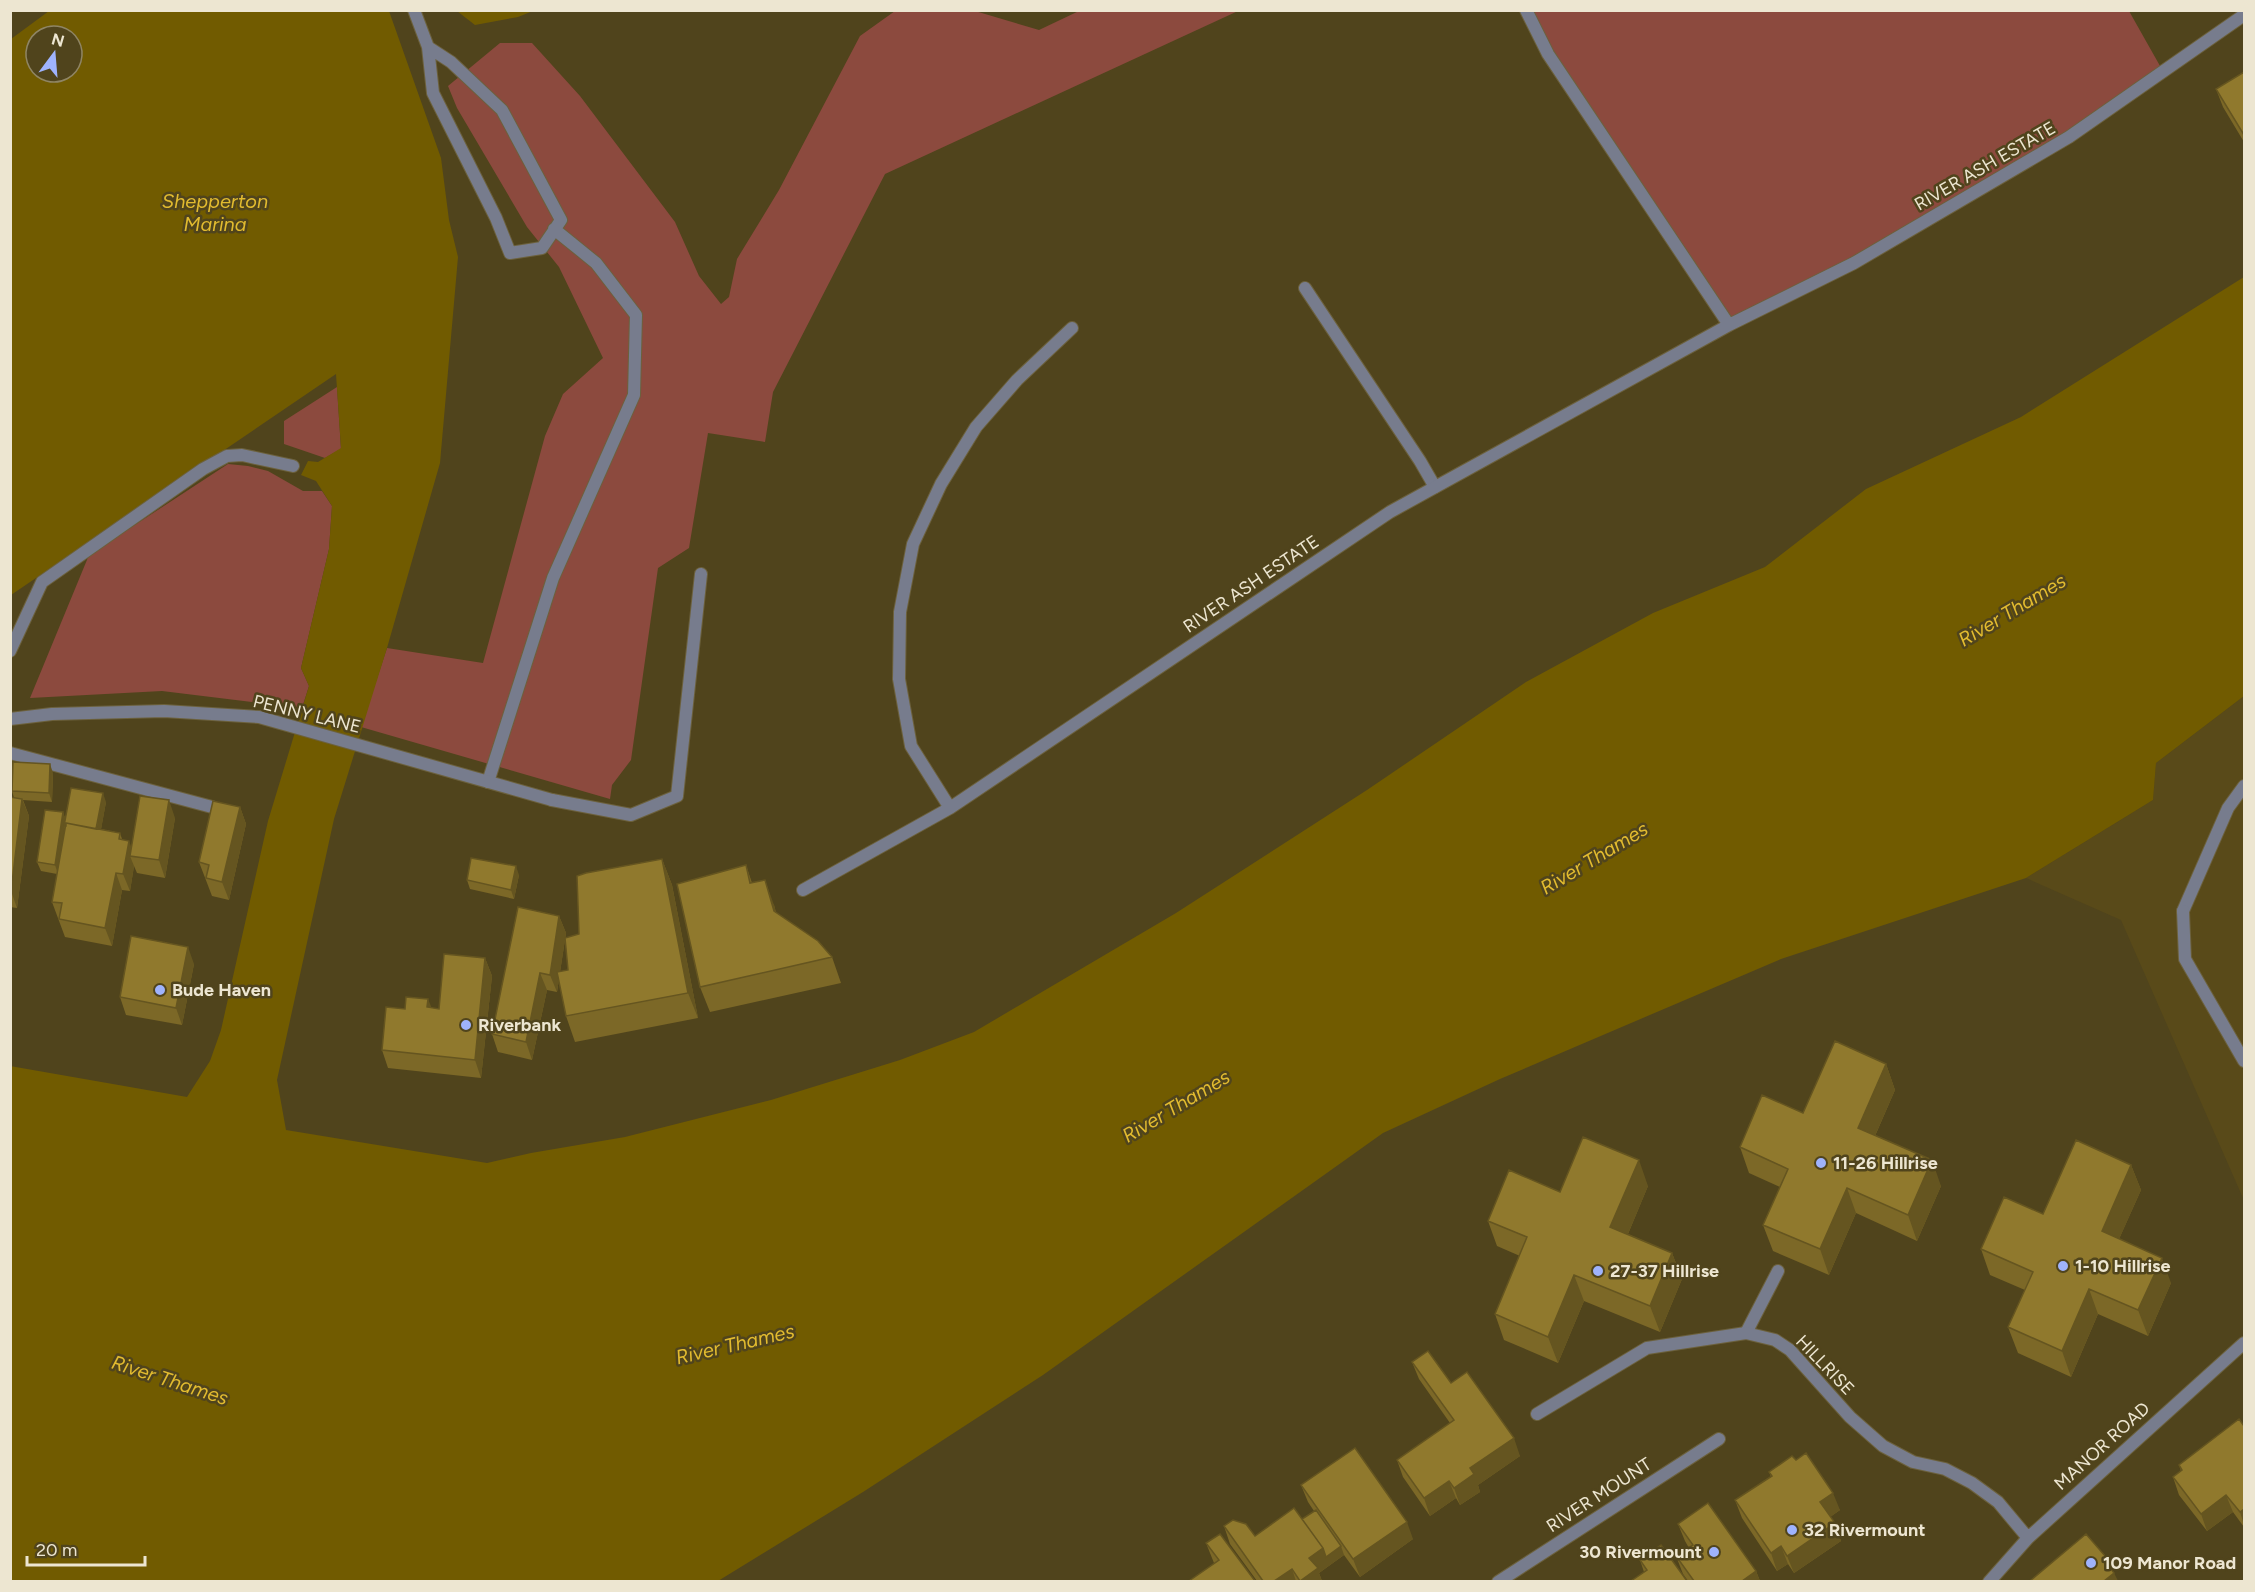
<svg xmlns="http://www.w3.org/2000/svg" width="2255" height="1592" font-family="Figtree,sans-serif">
  <rect width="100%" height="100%" fill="#50441c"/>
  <!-- built -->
  <path fill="#594a19" d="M2244,696v501l-1,1 -122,-278 -95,-42 127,-78 3,-37z"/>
  <!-- green -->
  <path fill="#8c4a3e" d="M895,11h80l64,19 40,-19h159l-353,163 -112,218 -8,50 -57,-9 -19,115 -31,20 -27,192 -19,25 -2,14 -249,-72 26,-79 96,15 62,-227 18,-42 40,-36 -44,-91 -32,-40 -70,-119 -9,-22 52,-43h32l48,53 95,126 24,54 22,28 8,-7 8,-38 42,-69 81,-154z
    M1526,11h603l35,62 -310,190 -125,62z
    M337,387l4,62 -16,9 -41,-14v-23z
    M228,464l20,2 20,5 35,20h19l10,15 -3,43 -28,119 8,18 -7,22 -140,-17 -132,7 59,-143z"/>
  <!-- water -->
  <path fill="#715b00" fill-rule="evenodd" d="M49,11h340l52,147 8,62 9,37 -18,206 -53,185 -53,171 -57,261 9,50 201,33 44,-10 94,-16 146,-37 129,-40 74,-28 202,-119 191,-123 159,-108 127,-69 112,-46 101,-78 155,-72 223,-140v419l-88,67 -3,37 -127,78 -245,81 -281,120 -117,54 -340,242 -180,117 -145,89h-707l-1,-515 177,31 23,-36 11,-31 47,-209 41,-135 -8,-18 28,-119 3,-43 -16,-25 -15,-6 7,-14 10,1 23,-14 -5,-74 -325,221v-556zM36,36h36v36h-36z
    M457,11h76l-15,6 -43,8z"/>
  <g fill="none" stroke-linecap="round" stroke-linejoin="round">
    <defs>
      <path id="service" d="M414,10l14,37 5,46 63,125 14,35 32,-5 19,-28 -59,-110 -51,-48 -23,-15
        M1305,288l115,173 15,26
        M10,651l32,-69 161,-113 24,-13 15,-1 51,11
        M10,753l202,54
        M488,782l65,-204 81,-183 2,-80 -40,-52 -42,-34
        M552,800l79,15 46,-19 24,-222
        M1746,1333l32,-62"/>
      <path id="pedestrian" d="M2183,911l45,-103 16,-22"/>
      <path id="minor" d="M1526,10l22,44 181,271
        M10,719l42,-5 112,-3 95,6 293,83
        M950,808l-39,-62 -12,-67 1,-67 13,-68 28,-60 35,-57 41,-47 55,-52
        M803,890l147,-82 440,-296 339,-187 125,-62 215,-126 175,-122
        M2183,911l2,48 59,102
        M1537,1414l110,-66 99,-15 29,7 15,10 60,67 33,29 30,16 32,7 27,14 26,19 30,36
        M1498,1582l221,-143
        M1989,1582l39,-44 216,-195"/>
    </defs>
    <!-- service casing -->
    <use href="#service" stroke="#6c613d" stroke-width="14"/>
    <!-- pedestrian casing -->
    <use href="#pedestrian" stroke="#6c613d" stroke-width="14"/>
    <!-- minor casing -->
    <use href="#minor" stroke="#6c613d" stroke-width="14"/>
    <!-- service -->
    <use href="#service" stroke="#777c8d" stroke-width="12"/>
    <!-- pedestrian -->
    <use href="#pedestrian" stroke="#777c8d" stroke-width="12"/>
    <!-- minor -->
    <use href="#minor" stroke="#777c8d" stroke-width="12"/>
  </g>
  <!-- wall -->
  <path fill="#7c6827" d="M2244,72v70l-21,-35 -7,-18z
    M53,773l-1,29 -29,-2 6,16 -12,92 -7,-1v-110l4,1 -2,-7z
    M106,802l-5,27 19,4 2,6 10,9 43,-30 -10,60 -28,-5 -3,-7 -4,25 -8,-1 -10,56 -47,-9 -13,-35 5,-28 -16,-3 -4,-9 26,-50 2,6z
    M240,807l6,17 -17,76 -17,-4 -13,-34z
    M662,859l10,26 26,133 -123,24 -9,-26 -7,-37 -2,13 -10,-2 -15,70 -34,-8 -6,-18 67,-118 7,17 -6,39 8,-2 11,-36z
    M746,865l6,18 22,22 2,8 56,44 9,26 -131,29 -10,-25z
    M519,875l-5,24 -44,-10 -3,-9z
    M485,958l7,18 -11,102 -93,-10 -6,-18 23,-41h34z
    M194,964l-12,61 -56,-10 -6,-18z
    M1886,1064l9,26 -20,46 66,50 -24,55 -61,-28 -27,62 -56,-24 -10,-26 17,-38 -31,-14 -9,-26 63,-34z
    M2131,1165l10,25 -22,49 52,44 -23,53 -50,-22 -27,63 -53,-24 -10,-26 17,-37 -35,-15 -9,-26z
    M1648,1186l-20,48 44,19 10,26 -22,53 -76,-31 -26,62 -54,-23 -9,-26 25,-58 -23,-10 -9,-25 72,-29z
    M1412,1362l39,21 69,73 -42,29 2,7 -20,13 -4,-7 -26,18 -27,-39 -6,-17 53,-37 -31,-44z
    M2244,1426v101l-11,-15 -26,19 -28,-36 -6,-18 8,-6 -2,-6z
    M1796,1460l44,50 -10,7 5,6 6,18 -47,32 -6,-9 -11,7 -35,-53 -7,-18 36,-23 -2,-5z
    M1301,1485l112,54 -53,38 -16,-22 -25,18 3,8h-65l-27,-37 -6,-18 31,10 47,-17 12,-8 -6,-9z
    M1678,1524l78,47 4,10h-72l-5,-7 -7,-18 13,-8 -4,-7z
    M1206,1543l49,38 -41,-18z
    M1640,1560l47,21 -43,-9z"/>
  <!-- shaded-wall -->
  <path fill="#655520" d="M50,764l3,9 -1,29 -3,-9z
    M103,793l3,9 -7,39 -3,-9z
    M22,799l7,17 -12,92 -6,-17z
    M169,800l6,18 -10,60 -6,-18z
    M240,807l6,17 -17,76 -7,-18z
    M63,812l3,9 -2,5 1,3 -7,45 -3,-9z
    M129,841l6,15h-5l4,10 -4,25 -7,-17z
    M662,859l10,26 26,133 -10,-25z
    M516,866l3,9 -5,24 -3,-9z
    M116,873l6,17 -10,56 -7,-18z
    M765,880l9,25 9,32 -9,-26z
    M559,916l7,17 -9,59 -7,-17z
    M188,947l6,17 -12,61 -6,-17z
    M485,958l7,18 -11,102 -6,-18z
    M540,973l7,17 -15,70 -6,-18z
    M428,999l7,17 -8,-9z
    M1886,1064l9,26 -28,64 -9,-26z
    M1639,1160l9,26 -28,67 -10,-26z
    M1932,1160l9,26 -24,55 -9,-26z
    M2131,1165l10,25 -30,67 -9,-26z
    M1847,1188l9,25 -27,62 -9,-26z
    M1672,1253l10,26 -22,53 -10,-26z
    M2162,1258l9,25 -23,53 -10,-26z
    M1574,1275l10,26 -26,62 -10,-26z
    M2089,1289l9,25 -27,63 -9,-26z
    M1514,1438l6,18 -42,29 2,7 -20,13 -6,-17 16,-20z
    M1449,1481l7,17 -26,18 -6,-18z
    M1833,1493l7,17 -14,10 -6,-18z
    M2226,1495l7,17 -26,19 -6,-17z
    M2244,1509v16l-4,-13z
    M1407,1522l6,17 -53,38 -7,-18z
    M1835,1523l6,18 -47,32 -7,-17z
    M1341,1546l3,9 -25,18 3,8h-22l9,-23 14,-10z
    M1781,1546l7,18 -11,7 -6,-18z
    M2106,1557l6,17 2,-1 4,8h-14v-22z
    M1292,1569l4,12h-22z
    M1756,1571l4,10h-18z"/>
  <!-- building -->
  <path fill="#90792d" stroke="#655520" stroke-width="1.5" d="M2244,72v63l-28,-46z
    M13,762l37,2 -1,29 -37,-2z
    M71,788l32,5 -7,36 -30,-6v3h-2z
    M140,796l29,4 -10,60 -29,-4z
    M10,797l12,2 -11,92h-1z
    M213,801l27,6 -18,75 -16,-4 3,-13 -10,-3z
    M45,810l18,2 -8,53 -18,-3z
    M66,823l54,10 -1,6 10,2 -6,33 -7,-1 -11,55 -46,-9 3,-16 -10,-1z
    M471,858l45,8 -5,24 -44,-10z
    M662,859l26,134 -122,23 -9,-44 11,-2 -3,-32 14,-4 -2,-58 9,-3z
    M746,865l4,18 15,-3 9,31 44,30 14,16 -132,30 -23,-103z
    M518,907l41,9 -9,59 -10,-2 -14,69 -34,-8z
    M131,936l57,11 -12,61 -56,-11z
    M444,954l41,4 -10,102 -93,-10 4,-43 19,2 1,-12 22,2 -1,8 12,2z
    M1835,1041l51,23 -28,64 74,32 -24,55 -61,-27 -27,61 -57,-24 25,-56 -48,-22 22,-52 41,18z
    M1583,1137l56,23 -29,67 62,26 -22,53 -76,-31 -26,62 -53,-23 32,-77 -39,-16 21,-51 51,22z
    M2076,1140l55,25 -29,66 60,27 -24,52 -49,-21 -27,62 -54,-24 25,-55 -52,-23 23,-52 39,17z
    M1428,1351l23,32 16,-11 47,66 -44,30 4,6 -20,14 -5,-7 -25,17 -27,-38 57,-40 -42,-58z
    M2239,1419l5,7v83l-4,3 -14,-17 -25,19 -28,-37 9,-7 -3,-5z
    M1355,1448l52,74 -54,37 -52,-74z
    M1806,1453l27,40 -13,9 15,21 -48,33 -6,-10 -10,7 -36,-53 37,-24 -3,-4 23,-16 4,4z
    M1708,1503l48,68 -14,10h-48l-18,-25 17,-11 -15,-21z
    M1294,1508l29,40 -14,10 9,10 -18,13 -8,-12 -18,12h-11l-39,-55 9,-6 13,4 9,12z
    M1316,1510l25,36 -15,11 -3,-9 -21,-29z
    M1220,1534l35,47h-66l30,-21 -13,-17z
    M2086,1534l20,23 -2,2 10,14 -10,8h-74z
    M1661,1545l26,36h-56l16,-11 -7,-10z"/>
  <!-- markers -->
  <g fill="#9fb3fd" stroke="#50441c" stroke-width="2">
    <circle cx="160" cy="990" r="6"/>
    <circle cx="466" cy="1025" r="6"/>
    <circle cx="1821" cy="1163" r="6"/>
    <circle cx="2063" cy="1266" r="6"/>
    <circle cx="1598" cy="1271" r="6"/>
    <circle cx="1792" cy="1530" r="6"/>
    <circle cx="1714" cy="1552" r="6"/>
    <circle cx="2091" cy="1563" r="6"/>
  </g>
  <g text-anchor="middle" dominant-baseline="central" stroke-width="5" stroke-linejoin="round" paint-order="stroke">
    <!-- street labels -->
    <g font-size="18" fill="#ede6d1" stroke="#50441c">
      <text transform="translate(1985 166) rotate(-30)">RIVER ASH ESTATE</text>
      <text transform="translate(1251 584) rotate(-34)">RIVER ASH ESTATE</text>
      <text transform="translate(307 714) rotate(14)">PENNY LANE</text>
      <text transform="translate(1825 1365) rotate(46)">HILLRISE</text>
      <text transform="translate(2102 1446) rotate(-42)">MANOR ROAD</text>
      <text transform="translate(1599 1495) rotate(-33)">RIVER MOUNT</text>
    </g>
    <!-- poi labels -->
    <g font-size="18" font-weight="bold" fill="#ede6d1" stroke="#50441c" text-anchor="start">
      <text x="172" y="990">Bude Haven</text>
      <text x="478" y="1025">Riverbank</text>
      <text x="1833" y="1163">11-26 Hillrise</text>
      <text x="2075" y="1266">1-10 Hillrise</text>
      <text x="1610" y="1271">27-37 Hillrise</text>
      <text x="1804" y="1530">32 Rivermount</text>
      <text x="1702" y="1552" text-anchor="end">30 Rivermount</text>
      <text x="2103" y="1563">109 Manor Road</text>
    </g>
    <!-- water labels -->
    <g font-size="20" font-style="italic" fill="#e2bb2f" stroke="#50441c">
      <text x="215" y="201">Shepperton<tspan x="215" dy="23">Marina</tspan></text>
      <text transform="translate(2012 610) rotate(-31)">River Thames</text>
      <text transform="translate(1594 858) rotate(-31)">River Thames</text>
      <text transform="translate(1176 1106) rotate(-31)">River Thames</text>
      <text transform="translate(735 1344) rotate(-13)">River Thames</text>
      <text transform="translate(170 1380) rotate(18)">River Thames</text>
    </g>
  </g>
  <!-- border -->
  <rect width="2255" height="1592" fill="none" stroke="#ede6d1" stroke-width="24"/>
  <!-- north arrow -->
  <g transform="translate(54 54) rotate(16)"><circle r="28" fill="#50441c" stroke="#8f8564" stroke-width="1.5"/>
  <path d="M0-4.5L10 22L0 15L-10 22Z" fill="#9fb3fd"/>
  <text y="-9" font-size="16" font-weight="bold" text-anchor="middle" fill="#ede6d1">N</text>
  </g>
  <!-- scale -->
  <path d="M27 1556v9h118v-9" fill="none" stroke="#ede6d1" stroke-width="3"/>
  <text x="36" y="1556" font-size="18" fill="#ede6d1" stroke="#50441c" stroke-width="4.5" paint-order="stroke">20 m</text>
</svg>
